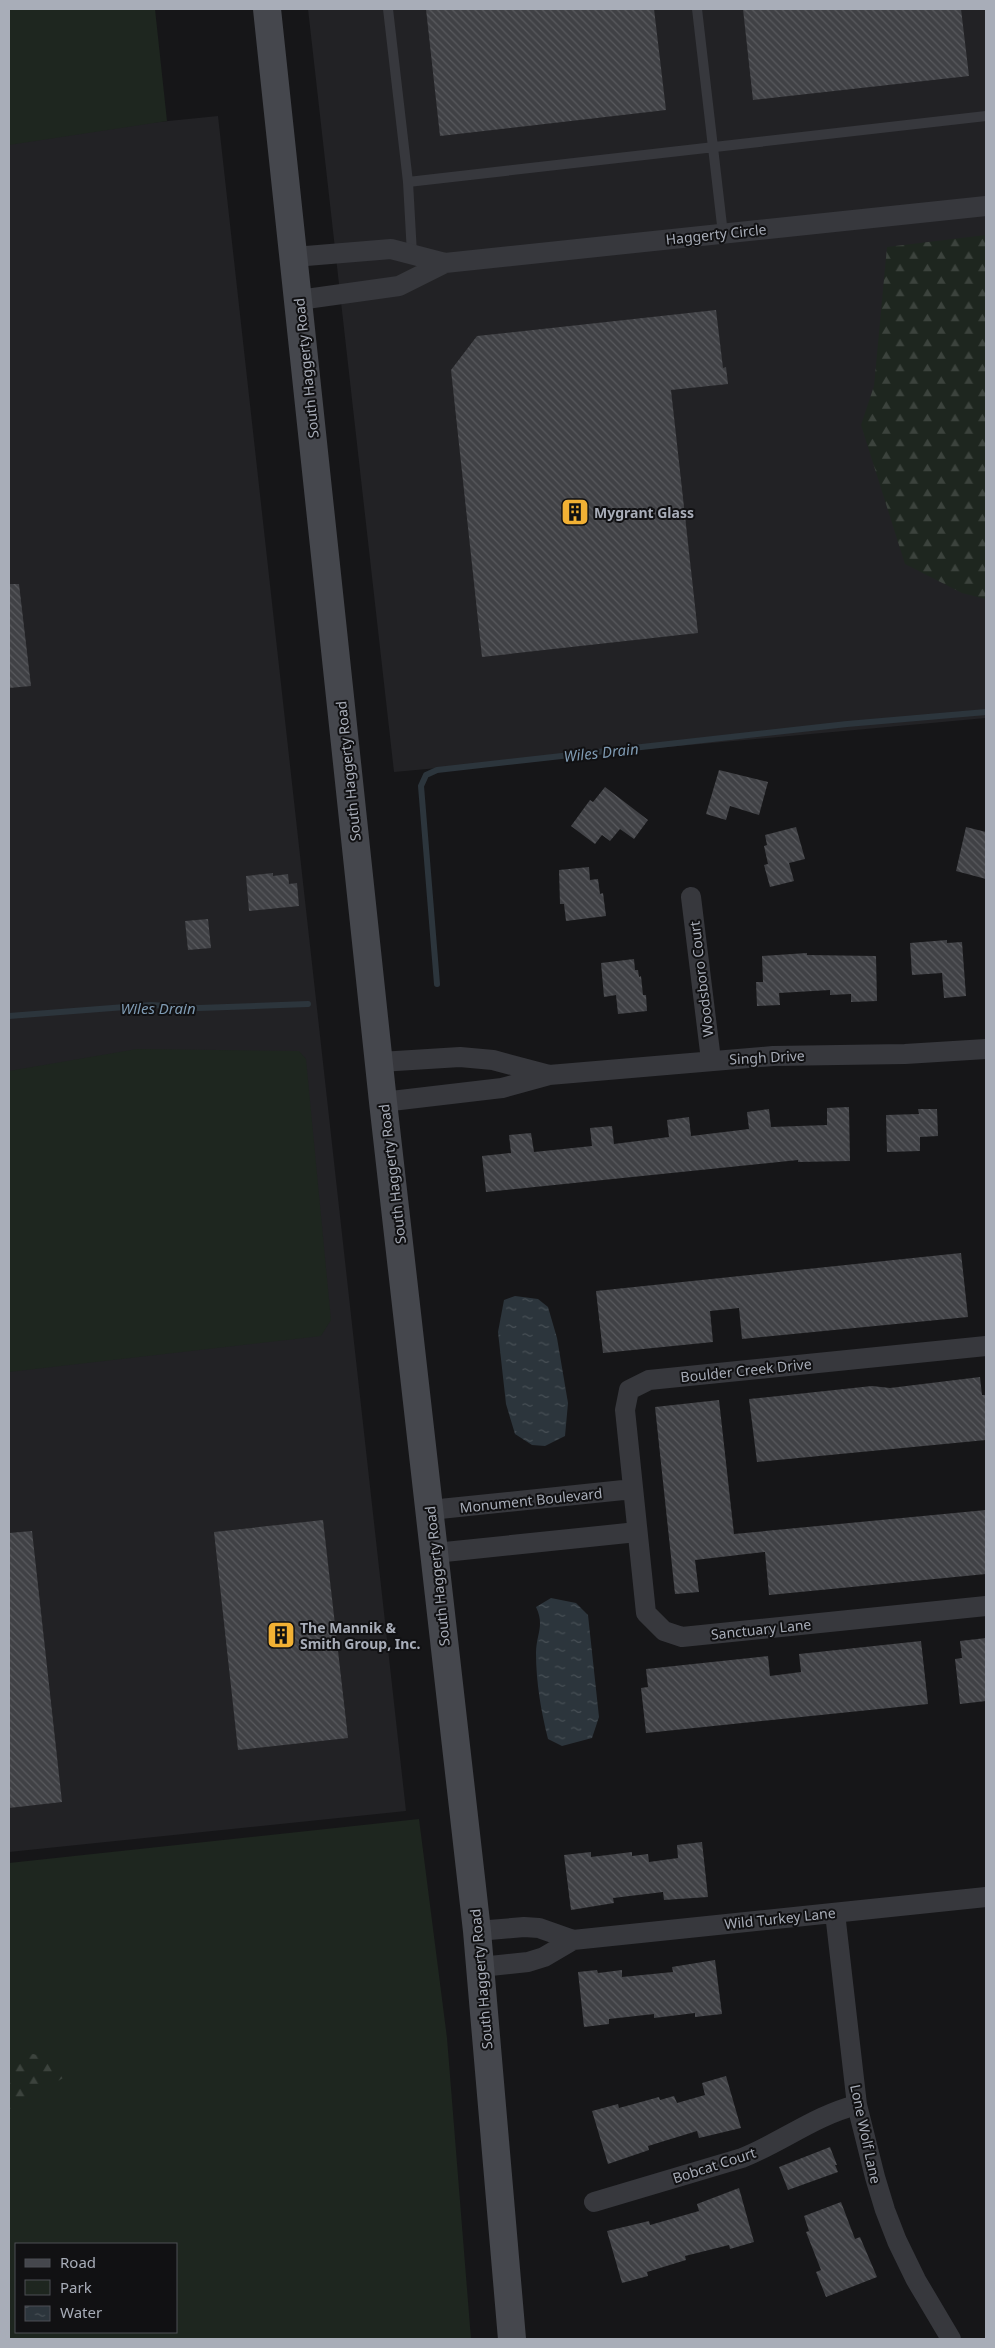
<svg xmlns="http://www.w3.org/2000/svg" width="995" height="2348" font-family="'Noto Sans',sans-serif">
  <defs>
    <pattern id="forest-firs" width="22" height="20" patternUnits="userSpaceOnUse" patternTransform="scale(1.25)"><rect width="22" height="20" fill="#1e261f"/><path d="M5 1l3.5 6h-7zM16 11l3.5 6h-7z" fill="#3c433d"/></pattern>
    <pattern id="water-ripples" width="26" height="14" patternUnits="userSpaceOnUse" patternTransform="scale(1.25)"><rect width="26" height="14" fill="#2c353c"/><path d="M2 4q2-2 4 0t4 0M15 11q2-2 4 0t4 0" fill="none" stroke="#485056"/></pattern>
    <pattern id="building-back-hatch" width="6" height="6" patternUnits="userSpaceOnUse" patternTransform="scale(1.25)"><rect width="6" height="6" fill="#404145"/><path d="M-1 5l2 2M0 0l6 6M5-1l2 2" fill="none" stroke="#595a5e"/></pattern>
  </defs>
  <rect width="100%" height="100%" fill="#161618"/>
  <!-- built -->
  <path fill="#222225" d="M308,9h678v709l-592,54z
    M218,116l188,1695 -397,41v-1715z"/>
  <!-- green -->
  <path fill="#1e261f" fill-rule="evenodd" d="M9,9h146l12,112 -158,24z
    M137,1049l162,2 7,8 25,261 -10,16 -312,36v-301z
    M419,1819l28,219 24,301h-462v-476zM16,2244h160v88h-160z"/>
  <!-- forest -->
  <path fill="url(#forest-firs)" d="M986,235v364l-24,-6 -57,-29 -44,-139 13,-39 13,-139z
    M33,2054l26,6 4,18 -54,34v-52z"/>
  <!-- water -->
  <path fill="url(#water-ripples)" d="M515,1296l23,3 10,8 9,31 11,65 -3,33 -20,10 -13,-1 -17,-11 -9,-30 -8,-72 6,-32z
    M551,1598l25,5 12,12 11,102 -7,21 -30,8 -14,-7c-7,-28 -12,-57 -12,-86 0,-19 9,-27 0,-46z"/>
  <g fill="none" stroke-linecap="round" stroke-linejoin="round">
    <!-- stream -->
    <path stroke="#2c353c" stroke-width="6" d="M437,984l-16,-198 5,-11 11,-5 410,-46 139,-12
      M9,1016l142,-11 48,3 109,-4"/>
  </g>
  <!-- building -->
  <path fill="url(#building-back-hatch)" d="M426,9h228l12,101 -226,26z
    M743,9h218l8,67 -216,24z
    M716,310l7,58 3,-1 2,17 -57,6 27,243 -216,24 -31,-287 26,-34z
    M9,584h10l12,102 -22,2z
    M719,770l49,12 -9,33 -29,-9 -4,14 -20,-6z
    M605,787l43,33 -14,19 -14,-10 -10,12 -8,-6 -7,9 -24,-18 19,-26 3,2z
    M796,827l9,32 -16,4 5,18 -24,6 -6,-22 4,-1 -4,-18 3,-1 -2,-10z
    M966,827l20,5v47l-30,-8z
    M589,867l1,13 8,-1 2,15 3,-1 3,23 -40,5 -2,-17h-4l-1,-34z
    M273,873v3l15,-2 1,10 8,-1 2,23 -50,5 -3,-35z
    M208,919l3,29 -23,2 -3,-29z
    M947,940v3l15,-1 4,54 -22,2 -2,-25 -30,2 -2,-32z
    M807,953v2l69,1 1,45 -26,1v-8l-21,1v-5l-51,3 1,12 -23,1 -1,-24h7l-1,-26z
    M634,959l1,11h3l1,7 2,-1 2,19h3l1,16 -29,3 -2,-19 -12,2 -3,-34z
    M849,1107l1,54 -52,1v-2l-312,32 -4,-36 29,-3 -2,-18 22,-2 3,19 58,-6 -2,-18 22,-2 2,18 55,-7 -2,-17 22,-3 2,19 58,-7 -2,-17 22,-3 2,18 56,-2v-17z
    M918,1109h19l1,27 -18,1v14l-33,1 -1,-37 33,-1z
    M961,1253l7,64 -226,22 -3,-31 -29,3 3,31 -110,11 -7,-62z
    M980,1377l2,18h4v45l-229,22 -8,-63 123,-13 18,2z
    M719,1400l15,134 252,-24v64l-217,21 -4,-43 -70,8 4,32 -24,2 -20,-187z
    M323,1520l25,218 -110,12 -24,-218z
    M32,1531l30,271 -53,6v-275z
    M986,1638v63l-26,3 -5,-45 7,-1 -2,-17z
    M921,1641l7,63 -282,29 -5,-45 7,-1 -2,-18 122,-13 2,20 31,-4 -2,-18z
    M702,1842l6,55 -44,3 -1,-8 -50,6 1,5 -43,7 -7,-55 27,-3v5l41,-5v4l16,-2 1,8 29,-4 -1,-13z
    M715,1960l7,54 -27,3v-4l-41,5v-4l-45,5v5l-25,3 -6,-55 19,-2 1,3 24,-3v7l51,-5 -1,-5z
    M726,2076l15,52 -42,10 -2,-7 -49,15 1,4 -41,14 -16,-53 26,-7 1,4 40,-11 1,3 14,-4 3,7 28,-8 -3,-12z
    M830,2147l7,18h-2l3,7 -50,18 -9,-23z
    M739,2188l15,54 -24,7 -1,-4 -44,11 1,4 -39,12 1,4 -26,7 -15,-52 42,-10 1,4 49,-14 -2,-7z
    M841,2202l14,37 5,-2 17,40 -51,20 -10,-25 5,-2 -15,-38 3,-1 -5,-15z"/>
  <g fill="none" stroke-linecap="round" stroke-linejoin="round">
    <!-- lane -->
    <path stroke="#37383d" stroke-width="10" d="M388,9l20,173 578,-66
      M697,9l26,225
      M408,182l4,72"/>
    <!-- street -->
    <path stroke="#37383d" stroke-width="20" d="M294,257l97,-8 54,14 -46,23 -100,14
      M445,263l541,-57
      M691,897l20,163
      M380,1062l80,-5 33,3 56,15 -47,13 -119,14
      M549,1075l224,-19 132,-2 81,-5
      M986,1346l-337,34 -20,10 -4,20 21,203 18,18 18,6 304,-31
      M430,1510l203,-21
      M435,1553l202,-21
      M835,1913l22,192 18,72 10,33 12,31 19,39 35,59
      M477,1931l47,-4 15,1 34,12 -29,17 -16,5 -47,5
      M573,1940l413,-43
      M594,2202l148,-44c40,-16 74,-43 115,-53"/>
    <!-- secondary -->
    <path stroke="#45474d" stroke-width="28" d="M267,9l116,1093 94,829 35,408"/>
  </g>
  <!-- icons -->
  <defs>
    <symbol id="building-square" viewBox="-11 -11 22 22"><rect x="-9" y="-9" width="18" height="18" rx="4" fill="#f2b134" stroke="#111113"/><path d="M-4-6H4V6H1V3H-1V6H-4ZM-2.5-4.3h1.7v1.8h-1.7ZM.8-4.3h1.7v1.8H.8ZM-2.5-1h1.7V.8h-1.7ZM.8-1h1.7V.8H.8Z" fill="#111"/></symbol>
  </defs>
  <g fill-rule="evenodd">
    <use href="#building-square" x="559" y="496" width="32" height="32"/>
    <use href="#building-square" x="265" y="1619" width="32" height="32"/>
  </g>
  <g text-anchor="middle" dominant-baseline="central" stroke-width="4" stroke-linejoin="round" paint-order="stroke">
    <!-- street labels -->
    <g font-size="14" fill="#a8adb8" stroke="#111113">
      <text transform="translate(716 234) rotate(-6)">Haggerty Circle</text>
      <text transform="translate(306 368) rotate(-96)">South Haggerty Road</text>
      <text transform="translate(348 771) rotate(-96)">South Haggerty Road</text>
      <text transform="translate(701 979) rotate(-97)">Woodsboro Court</text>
      <text transform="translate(767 1057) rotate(-3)">Singh Drive</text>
      <text transform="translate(392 1174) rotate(-97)">South Haggerty Road</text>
      <text transform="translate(746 1370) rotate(-6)">Boulder Creek Drive</text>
      <text transform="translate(531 1500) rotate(-6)">Monument Boulevard</text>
      <text transform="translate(437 1576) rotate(-96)">South Haggerty Road</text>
      <text transform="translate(761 1629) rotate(-6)">Sanctuary Lane</text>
      <text transform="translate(780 1918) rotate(-6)">Wild Turkey Lane</text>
      <text transform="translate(481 1979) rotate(-95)">South Haggerty Road</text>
      <text transform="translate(866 2134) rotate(78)">Lone Wolf Lane</text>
      <text transform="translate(714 2165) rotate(-18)">Bobcat Court</text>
    </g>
    <!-- poi labels -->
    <g font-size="14" font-weight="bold" fill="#a8adb8" stroke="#111113" text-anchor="start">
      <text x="594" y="512">Mygrant Glass</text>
      <text x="300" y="1627">The Mannik &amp;<tspan x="300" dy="16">Smith Group, Inc.</tspan></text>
    </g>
    <!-- water labels -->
    <g font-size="15" font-style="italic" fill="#7f9bb3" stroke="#111113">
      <text transform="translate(601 752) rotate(-6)">Wiles Drain</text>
      <text x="158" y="1008">Wiles Drain</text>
    </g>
  </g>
  <!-- border -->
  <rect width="995" height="2348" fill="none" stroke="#a8adb8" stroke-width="20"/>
  <!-- legend -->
  <rect x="15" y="2243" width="162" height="90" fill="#111113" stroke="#4d4f55"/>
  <rect x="25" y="2259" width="25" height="8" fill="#45474d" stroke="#4d4f55"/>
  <text x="60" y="2268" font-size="15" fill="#a8adb8">Road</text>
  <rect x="25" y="2280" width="25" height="15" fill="#1e261f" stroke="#4d4f55"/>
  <text x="60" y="2293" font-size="15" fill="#a8adb8">Park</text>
  <rect x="25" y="2306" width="25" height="15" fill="url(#water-ripples)" stroke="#4d4f55"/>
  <text x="60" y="2318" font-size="15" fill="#a8adb8">Water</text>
</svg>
